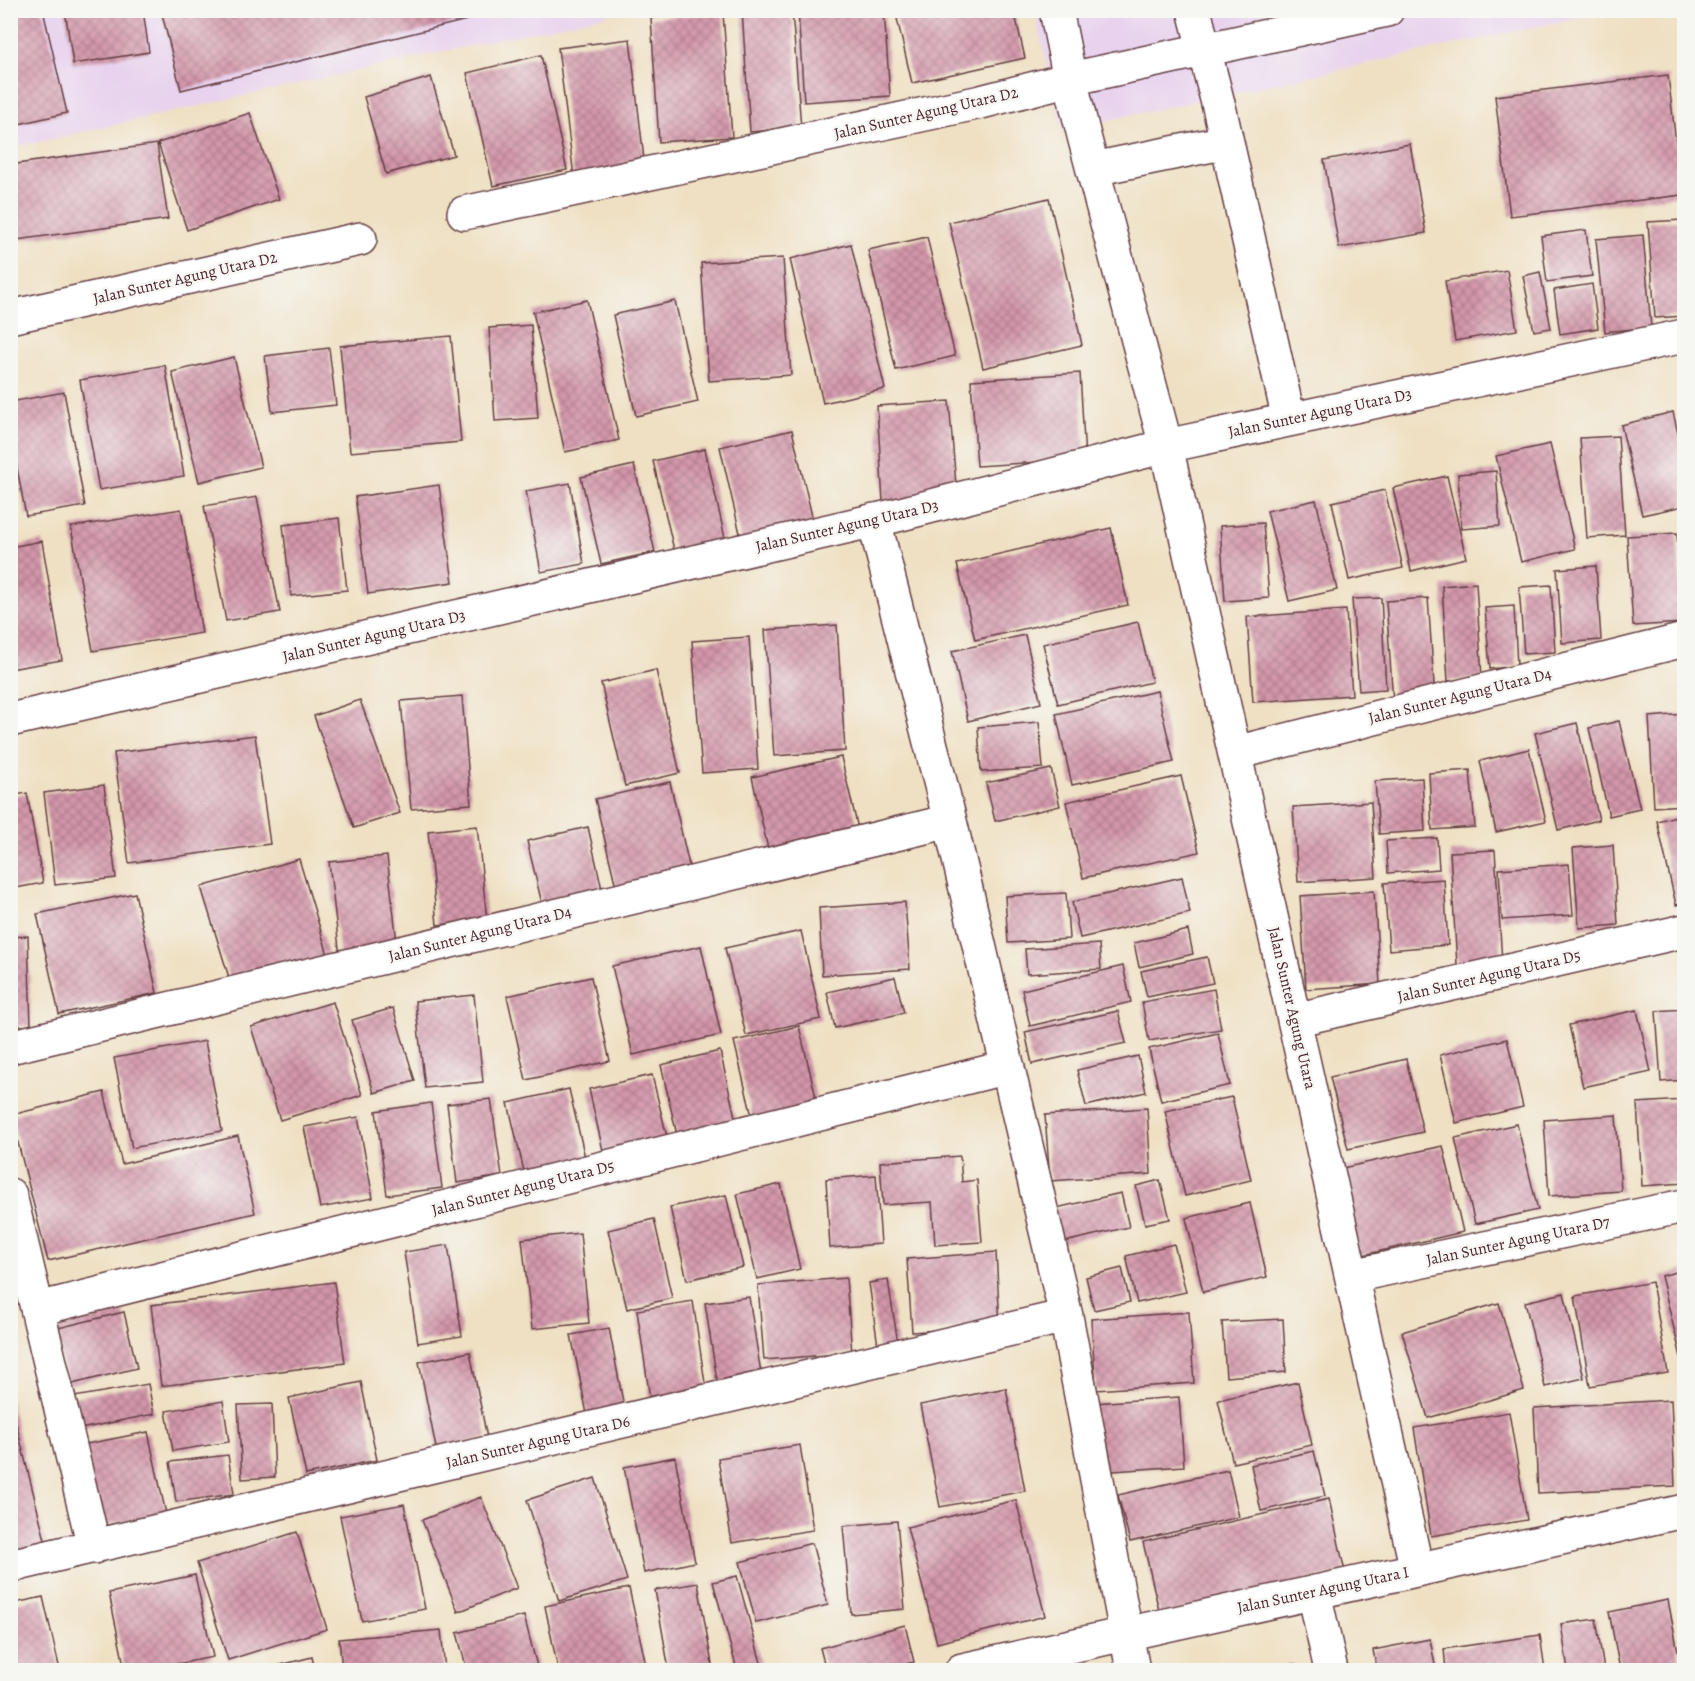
<svg xmlns="http://www.w3.org/2000/svg" width="1695" height="1681" font-family="Alegreya,serif">
  <defs>
    <pattern id="building-cross-hatch" width="8" height="8" patternUnits="userSpaceOnUse" patternTransform="scale(1.5)"><rect width="8" height="8" fill="#d396aa"/><path d="M0 0l8 8M0 8l8-8" fill="none" stroke="#ad7a8b"/></pattern>
  </defs>
  <rect width="100%" height="100%" fill="#f6f6f2"/>
  <filter id="ink" filterUnits="userSpaceOnUse"><feTurbulence type="fractalNoise" baseFrequency=".0167" numOctaves="2"/><feDisplacementMap in="SourceGraphic" scale="12" xChannelSelector="R" yChannelSelector="G"/><feConvolveMatrix kernelMatrix="1 2 1 2 8 2 1 2 1" color-interpolation-filters="sRGB"/></filter>
  <filter id="wash" filterUnits="userSpaceOnUse"><feTurbulence type="fractalNoise" baseFrequency=".008" numOctaves="4" result="noise"/><feDisplacementMap in="SourceGraphic" scale="24" xChannelSelector="R" yChannelSelector="G"/><feGaussianBlur stdDeviation="1.35" result="paint"/><feColorMatrix in="noise" values="0 0 0 0 0 0 0 0 0 0 0 0 0 0 0 0 0 1.4 0 .05"/><feComposite in="paint" operator="in"/></filter>
  <g filter="url(#wash)">
    <rect width="100%" height="100%" fill="#efe0c3"/>
    <!-- built -->
    <path fill="#e8d2ee" d="M11,10l614,1 -614,137z
      M1034,10l574,1 -545,119z"/>
    <g id="blocks">
      <!-- building -->
      <path fill="url(#building-cross-hatch)" d="M10,10h33l24,103 -57,13z
        M65,10h78l6,42 -76,12z
        M161,10h343v1l-323,79z
        M742,10h50l9,118 -51,4z
        M798,10h86l6,86 -86,6z
        M895,10h119l11,48 -113,25z
        M723,13l9,124 -73,5 -8,-124z
        M630,39l15,129 -71,9 -16,-129z
        M541,55l26,115 -74,16 -26,-113z
        M1668,75l14,120 -172,21 -15,-120z
        M431,77l23,78 -68,19 -22,-77z
        M250,113l29,86 -92,31 -29,-87z
        M157,144l11,75 -151,21 -7,-46v-29z
        M1410,144l16,89 -87,15 -15,-88z
        M1049,198l33,147 -99,23 -34,-146z
        M1683,220l1,96 -29,2 -7,-96z
        M1586,230l6,46 -45,6 -6,-46z
        M1643,235l8,92 -46,5 -9,-93z
        M927,237l28,119 -59,14 -28,-120z
        M851,244l34,145 -62,14 -33,-144z
        M783,258l8,117 -82,6 -8,-118z
        M1507,270l10,60 -62,11 -10,-60z
        M1540,272l11,56 -17,3 -11,-55z
        M1592,284l6,44 -38,6 -6,-44z
        M587,300l32,140 -54,12 -32,-140z
        M675,301l23,101 -62,14 -23,-101z
        M531,325l7,93 -43,3 -6,-93z
        M451,336l10,106 -111,10 -10,-106z
        M329,348l7,57 -64,7 -7,-56z
        M234,357l27,110 -62,15 -27,-110z
        M165,365l19,111 -85,14 -19,-110z
        M1080,373l5,86 -108,7 -6,-86z
        M64,392l21,114 -59,10 -16,-85v-29z
        M949,401l8,96 -74,5 -6,-96z
        M1673,412l11,48v46l-42,9 -21,-90z
        M792,430l22,95 -72,17 -22,-95z
        M1618,436l7,99 -38,3 -7,-100z
        M1550,444l25,105 -54,13 -25,-106z
        M705,449l20,89 -51,12 -21,-89z
        M634,465l21,87 -54,12 -20,-87z
        M1496,471l4,55 -39,3 -3,-55z
        M1447,476l19,82 -55,13 -18,-83z
        M570,483l14,81 -43,8 -15,-81z
        M439,485l14,97 -85,12 -13,-97z
        M1385,490l18,78 -54,12 -17,-78z
        M257,497l23,115 -54,9 -22,-115z
        M1316,500l21,90 -48,11 -22,-90z
        M181,509l21,124 -109,18 -22,-124z
        M339,518l8,72 -56,6 -8,-71z
        M1263,523l6,75 -44,3 -5,-75z
        M1111,528l17,77 -153,35 -18,-76z
        M1677,533l6,90 -50,3 -6,-90z
        M42,541l20,119 -52,9v-122z
        M1596,566l5,74 -39,3 -5,-74z
        M1476,583l6,95 -34,3 -6,-95z
        M1551,585l4,67 -31,2 -5,-67z
        M1381,598l5,91 -27,2 -7,-92z
        M1428,598l7,101 -42,3 -7,-101z
        M1514,606l3,60 -27,3 -5,-61z
        M1346,610l6,85 -99,7 -6,-85z
        M1138,622l14,60 -94,22 -15,-60z
        M837,625l8,126 -71,5 -9,-126z
        M1025,635l16,68 -73,18 -16,-70z
        M749,637l9,132 -56,4 -10,-132z
        M656,670l24,103 -55,13 -24,-103z
        M1157,691l17,71 -102,23 -16,-71z
        M462,696l9,108 -60,5 -10,-108z
        M360,700l40,113 -46,15 -40,-112z
        M1684,714v91l-30,2 -5,-90z
        M1619,721l21,88 -31,7 -20,-88z
        M1039,722l4,46 -62,4 -3,-45z
        M1577,723l22,97 -41,10 -23,-97z
        M255,735l15,109 -141,19 -15,-110z
        M1529,749l17,72 -50,11 -16,-71z
        M841,757l19,80 -90,21 -18,-81z
        M1051,769l9,37 -65,15 -9,-38z
        M1470,770l5,57 -43,3 -3,-57z
        M1181,776l18,76 -116,26 -17,-76z
        M1422,778l3,53 -46,3 -4,-53z
        M670,782l21,92 -74,17 -22,-92z
        M104,785l12,93 -61,7 -11,-92z
        M27,793l16,90 -33,6v-93z
        M1371,802l5,75 -78,5 -5,-75z
        M1684,814v89l-8,2 -19,-84z
        M477,826l10,94 -50,5 -9,-94z
        M588,827l16,71 -60,14 -17,-71z
        M1437,838l2,31 -51,4 -2,-32z
        M1613,845l5,80 -39,3 -6,-80z
        M1495,850l7,112 -45,3 -7,-113z
        M387,856l11,95 -58,6 -11,-95z
        M299,859l29,96 -97,29 -30,-97z
        M1569,864l4,51 -71,5 -3,-51z
        M1182,877l8,36 -110,25 -8,-36z
        M1444,879l4,66 -59,5 -5,-67z
        M1374,891l6,93 -74,5 -6,-93z
        M135,893l22,100 -98,21 -22,-100z
        M1066,893l3,46 -61,4 -3,-47z
        M905,902l5,67 -88,6 -3,-67z
        M1188,930l5,24 -54,13 -5,-24z
        M801,931l20,88 -75,16 -21,-87z
        M28,936l3,90h-21v-89z
        M1099,944l2,25 -74,5 -2,-25z
        M701,946l20,89 -88,20 -21,-89z
        M1207,957l6,26 -66,14 -6,-26z
        M1123,966l8,36 -101,24 -8,-36z
        M591,977l19,84 -84,19 -19,-84z
        M895,977l9,36 -69,15 -8,-36z
        M1214,989l7,40 -72,12 -7,-39z
        M474,995l9,87 -58,6 -10,-87z
        M333,1002l29,93 -82,25 -29,-93z
        M393,1008l22,73 -41,12 -22,-73z
        M1684,1009v71l-23,2 -5,-71z
        M1637,1010l14,62 -68,15 -14,-62z
        M1118,1011l8,32 -94,21 -7,-32z
        M799,1026l20,84 -65,15 -20,-84z
        M1218,1033l12,52 -69,16 -12,-52z
        M1507,1039l16,68 -67,16 -16,-68z
        M205,1041l17,90 -90,17 -18,-90z
        M720,1051l18,79 -59,14 -18,-79z
        M1138,1056l8,36 -60,14 -9,-36z
        M1406,1059l17,73 -75,17 -18,-72z
        M652,1075l16,66 -64,14 -15,-66z
        M569,1089l18,77 -61,14 -18,-77z
        M104,1092l18,72 116,-28 17,77 -207,48 -37,-146z
        M1232,1097l19,83 -66,16 -20,-85z
        M491,1099l11,77 -45,7 -10,-79z
        M1684,1100v83l-42,3 -5,-83z
        M431,1103l11,85 -55,7 -11,-84z
        M1147,1108l4,66 -101,7 -5,-66z
        M1616,1115l5,76 -72,5 -5,-76z
        M358,1117l15,81 -53,10 -16,-81z
        M1517,1124l21,86 -63,14 -20,-86z
        M1443,1146l20,86 -104,24 -21,-87z
        M960,1156l2,26 15,-2 5,62 -47,3 -3,-43 -49,3 -3,-43z
        M876,1175l5,69 -51,4 -4,-69z
        M1160,1180l10,39 -25,5 -9,-38z
        M781,1184l19,85 -43,10 -20,-85z
        M1121,1193l8,34 -69,16 -8,-34z
        M726,1195l17,72 -56,13 -17,-73z
        M1250,1203l17,74 -64,15 -17,-74z
        M654,1219l18,79 -45,11 -19,-79z
        M580,1233l9,90 -57,6 -10,-90z
        M1174,1244l12,48 -49,11 -11,-47z
        M448,1245l14,91 -44,7 -14,-91z
        M996,1252l4,73 -88,7 -5,-73z
        M1122,1268l8,34 -36,8 -8,-33z
        M1684,1270v86l-3,1 -20,-81z
        M846,1278l6,75 -88,7 -6,-75z
        M888,1280l11,70 -20,3 -10,-70z
        M334,1282l11,81 -184,23 -10,-81z
        M1652,1282l16,91 -78,13 -15,-90z
        M1564,1293l20,85 -39,9 -20,-85z
        M749,1297l13,83 -44,7 -13,-84z
        M693,1301l14,96 -56,8 -14,-95z
        M1499,1303l25,87 -96,28 -26,-86z
        M124,1312l13,56 -69,17 -14,-56z
        M1189,1312l5,71 -98,7 -5,-71z
        M1283,1319l3,53 -60,5 -4,-55z
        M609,1328l15,79 -37,7 -16,-79z
        M470,1352l17,86 -51,10 -17,-86z
        M361,1382l16,78 -71,15 -17,-77z
        M1298,1382l14,63 -79,18 -15,-63z
        M148,1384l6,30 -74,15 -6,-32z
        M1006,1388l19,103 -85,16 -20,-102z
        M1179,1397l5,69 -85,6 -5,-69z
        M10,1399l37,149 -37,9z
        M1671,1400l4,86 -137,7 -4,-85z
        M223,1401l6,41 -56,9 -7,-40z
        M272,1404l3,73 -33,2 -4,-74z
        M1509,1412l18,108 -96,16 -17,-108z
        M148,1432l18,82 -68,13 -17,-82z
        M800,1445l13,85 -81,13 -14,-85z
        M1314,1451l11,45 -64,15 -10,-46z
        M228,1455l6,39 -58,8 -6,-40z
        M675,1457l20,105 -51,11 -20,-106z
        M1228,1470l11,47 -109,25 -12,-47z
        M595,1478l32,102 -68,21 -32,-101z
        M481,1497l36,91 -59,24 -36,-92z
        M1329,1499l16,73 -185,43 -17,-73z
        M1016,1500l29,116 -108,27 -30,-116z
        M404,1504l21,105 -63,12 -22,-105z
        M897,1521l8,88 -54,5 -8,-88z
        M297,1532l30,97 -99,31 -31,-97z
        M812,1543l16,62 -72,18 -16,-61z
        M195,1575l18,82 -66,13h-22l-16,-77z
        M737,1576l26,94h-26l-24,-88z
        M698,1583l15,87h-44l-14,-80z
        M629,1588l18,82h-89l-13,-64z
        M43,1597l17,73h-50v-66z
        M1668,1600l13,67 -19,3h-42l-11,-58z
        M524,1616l14,54h-71l-10,-37z
        M1596,1619l8,51h-36l-7,-46z
        M905,1625l9,37 -32,8h-56l-6,-22z
        M441,1630l4,40h-103l-3,-31z
        M1540,1635l5,35h-99l-2,-21z
        M1430,1639l6,31h-59l-4,-20z
        M312,1657l3,13h-54z
        M1294,1664l2,6h-28z"/>
    </g>
  </g>
  <g filter="url(#ink)">
    <use href="#blocks" fill-opacity="0" stroke="#633c42" stroke-width="1.5"/>
    <g fill="none" stroke-linecap="round" stroke-linejoin="round">
      <defs>
        <path id="street" d="M1056,10l14,69 14,57 82,310 251,1124
          M1194,10l26,101 69,309
          M1093,169l134,-27
          M464,213l517,-111 89,-23 317,-69
          M10,317l350,-78
          M874,520l76,301 116,495 67,354
          M10,720l883,-204 273,-70 518,-110
          M1235,753l449,-113
          M1294,1020l390,-89
          M10,1047l940,-226
          M10,1195l84,352
          M1352,1276l332,-70
          M38,1309l970,-242
          M10,1566l1056,-250
          M1314,1592l17,78
          M962,1670l722,-159"/>
      </defs>
      <!-- street casing -->
      <use href="#street" stroke="#633c42" stroke-width="36"/>
      <!-- street -->
      <use href="#street" stroke="#fff" stroke-width="33"/>
    </g>
  </g>
  <g text-anchor="middle" dominant-baseline="central" stroke-width="5" stroke-linejoin="round" paint-order="stroke">
    <!-- street labels -->
    <g font-size="16" fill="#4a1f2b" stroke="#f6f6f2">
      <text transform="translate(926 113) rotate(-13)">Jalan Sunter Agung Utara D2</text>
      <text transform="translate(185 278) rotate(-13)">Jalan Sunter Agung Utara D2</text>
      <text transform="translate(1320 413) rotate(-12)">Jalan Sunter Agung Utara D3</text>
      <text transform="translate(847 526) rotate(-13)">Jalan Sunter Agung Utara D3</text>
      <text transform="translate(374 636) rotate(-13)">Jalan Sunter Agung Utara D3</text>
      <text transform="translate(1460 696) rotate(-14)">Jalan Sunter Agung Utara D4</text>
      <text transform="translate(480 934) rotate(-14)">Jalan Sunter Agung Utara D4</text>
      <text transform="translate(1489 976) rotate(-13)">Jalan Sunter Agung Utara D5</text>
      <text transform="translate(1292 1008) rotate(77)">Jalan Sunter Agung Utara</text>
      <text transform="translate(523 1188) rotate(-14)">Jalan Sunter Agung Utara D5</text>
      <text transform="translate(1518 1241) rotate(-12)">Jalan Sunter Agung Utara D7</text>
      <text transform="translate(538 1442) rotate(-13)">Jalan Sunter Agung Utara D6</text>
      <text transform="translate(1323 1590) rotate(-12)">Jalan Sunter Agung Utara I</text>
    </g>
  </g>
  <!-- margin -->
  <rect width="1695" height="1681" fill="none" stroke="#f6f6f2" stroke-width="36"/>
</svg>
